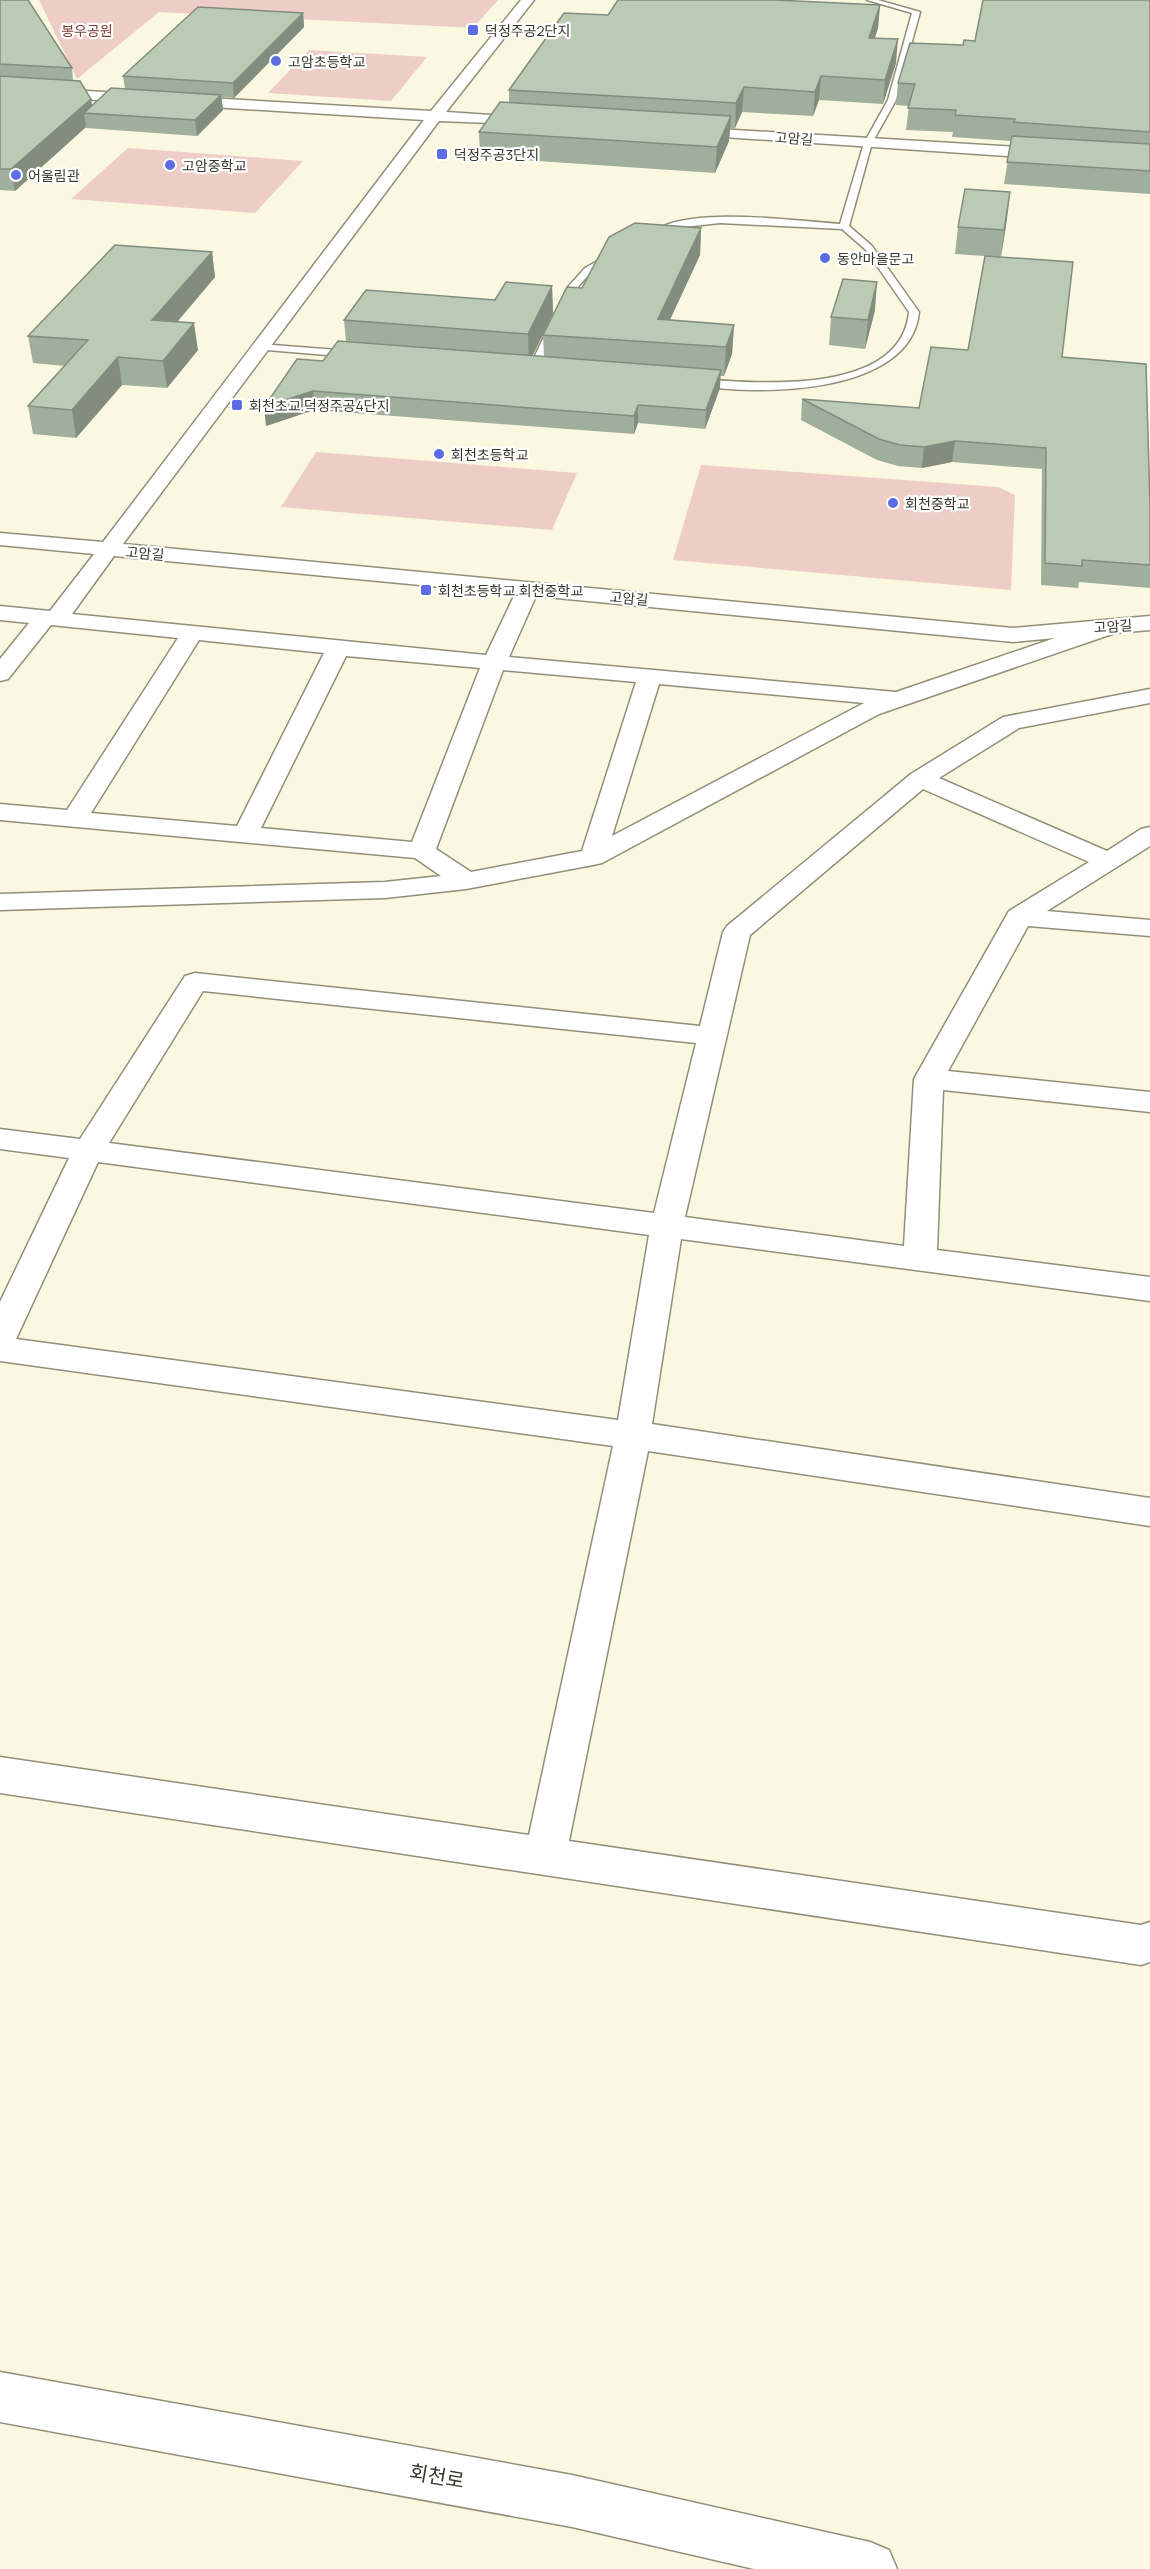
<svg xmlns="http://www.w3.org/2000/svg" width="1150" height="2569" font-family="Manrope,'Noto Sans KR',sans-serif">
  <rect width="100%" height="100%" fill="#faf8e0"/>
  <!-- green -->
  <path fill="#edcdc5" d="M39,0h459l-25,28 -314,-16 -82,67z
    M309,50l118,7 -36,44 -123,-8z
    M128,148l175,13 -48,52 -184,-14z
    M316,452l261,21 -25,57 -271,-23z
    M701,465l297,22 17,8 -4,95 -338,-30z"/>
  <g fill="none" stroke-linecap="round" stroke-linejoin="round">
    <defs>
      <path id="service" d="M867,0h11l42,12 -24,88 -24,43 -23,83 23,20 47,66c-8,84 -165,85 -227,72v-4l4,-1c60,4 205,18 213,-67l-43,-62 -24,-21 -122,-6 -45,5 -20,8 -4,-3c35,-28 145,-12 189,-9l24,-81 24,-43 24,-87z
        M610,254l8,2 -27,16 -15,17 -37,79 -9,2 -1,-2 39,-81 17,-19z
        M259,344l92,7 5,3 -5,3 -96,-8v-4z"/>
      <path id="minor" d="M521,0h13l-88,112 88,6 7,4 -2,3 -100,-4 -316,423 890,84 137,-12v14l-35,3 -236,81 -277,149 -9,2 -127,24 -81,9 -385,12v-16l385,-12 56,-6 -26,-18 -415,-38v-16l67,6 111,-172 -127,-13 -43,54 -8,2v-22l29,-36 -29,-3v-14l50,5 44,-57 -94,-9v-12l103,9 321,-422 -424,-26v-8l431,25zM114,556l401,38 -29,61 -414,-41zM536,596l477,46 42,-4 -159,54 -387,-35zM199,640l125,13 -87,173 -146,-13zM346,656l134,12 -68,174 -151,-14zM503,670l133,12 -54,169 -111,21 -35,-23zM659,684l205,19 -252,133z
        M685,127l367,22 8,5 -8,5 -372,-25 -2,-3z
        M1150,689v14l-131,25 -80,50 168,73 34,-22 9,-2v19l-103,65 103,9v16l-122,-10 -80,145 202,21v20l-207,-22 -6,160 213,27v24l-469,-62 -29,185 498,74v28l-502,-75 -79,390 572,84 9,-3v40l-9,3 -1141,-172v-36l529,78 84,-389 -613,-85v-59l69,-144 -69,-9v-20l80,10 105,-163 10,-3 505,53 23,-94 4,-6 184,-152 92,-57zM923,789l166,73 -80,49 -95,168 -10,167 -219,-29 65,-282zM203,991l493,52 -42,170 -545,-70zM98,1162l551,73 -31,185 -602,-81z"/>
      <path id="secondary" d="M0,2372l572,103 298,67 19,8 8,19h-143l-182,-42 -572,-105z"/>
    </defs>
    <!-- service casing -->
    <use href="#service" stroke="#918f79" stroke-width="3"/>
    <!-- minor casing -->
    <use href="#minor" stroke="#918f79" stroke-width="3"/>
    <!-- secondary casing -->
    <use href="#secondary" stroke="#918f79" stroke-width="3"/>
    <!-- service -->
    <use href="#service" fill="#fff" fill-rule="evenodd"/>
    <!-- minor -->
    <use href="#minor" fill="#fff" fill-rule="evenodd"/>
    <!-- secondary -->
    <use href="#secondary" fill="#fff" fill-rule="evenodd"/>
  </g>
  <!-- wall -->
  <path fill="#a0ae9c" d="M0,0l72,68 1,13 19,24 33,-16 -2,-13 180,-63 1,14 -70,71 -13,-1 2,13 -26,26 -111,-8v-1l-71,64 -15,-1z
    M1150,0v194l-146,-10 7,-43 -59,-4 1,-5 -47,-2 3,-24 -13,-1 2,-22 65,-38 12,-4z
    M880,5l-2,23 -3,10 21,25 -13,41 -64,-4 -6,16 -71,-4 -7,16h-5l-1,13 -14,32 -235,-16 -1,-25 30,-29v-13l99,-75z
    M1007,219l-6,38 149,248v83l-71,-6 -1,6 -37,-3 1,-116 -90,-7 -30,6 -24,-2 -21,-6 -76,-40 1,-21 117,9 49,-58 17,-94 -30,-2 3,-27z
    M701,228l-1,27 -30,65 64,5 -2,29 -8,22h-4v12l-15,41 -67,-6 -4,11 -320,-24 -48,16 57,-65 23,-20 -2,-21 151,-20 57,-14 1,28 -21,42 12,1 -1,-22 39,-47z
    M212,252l3,25 -38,45 21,28 -31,38 -45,-3 -46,53 -43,-4 -5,-28 37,-40 -32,-3 -5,-27z
    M875,310l-10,39 -36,-4 2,-28z"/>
  <!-- shaded-wall -->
  <path fill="#828d7f" d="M880,5l-2,23 -11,33 2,-23z
    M303,13l1,14 -70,71 -1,-15z
    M898,39l-2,24 -13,41 2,-24z
    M821,76l-2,24 -6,16 2,-24z
    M744,87l-2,25 -7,16 1,-25z
    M221,95l2,15 -26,26 -2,-16z
    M91,99l3,15 -10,-1 2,14 -71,64 -4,-22z
    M731,116l-2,25 -14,32 2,-26z
    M1010,192l-3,27 -6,38 3,-27z
    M701,228l-1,27 -41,88 -1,-24z
    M212,252l3,25 -59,70 -4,-27z
    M877,282l-2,28 -10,39 3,-29z
    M552,286l1,28 -24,49 -1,-29z
    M194,323l4,27 -31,38 -4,-27z
    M734,325l-2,29 -8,22 2,-29z
    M118,357l4,28 -46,53 -4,-28z
    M721,370l-1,18 -15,41 1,-19z
    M313,391l1,19 -48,16 -2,-19z
    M638,405v18l-4,11v-18z
    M955,441l-3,21 -30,6 2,-21z"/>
  <!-- building -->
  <path fill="#bacab5" stroke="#828d7f" stroke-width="1.5" d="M0,0h28l44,68 -72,-4z
    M618,0h158l104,5 -11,33 29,1 -13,41 -64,-4 -6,16 -71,-5 -8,16 -227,-13 55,-77 44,2z
    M983,0h167v132l-136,-10 1,-3 -60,-4 1,-5 -48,-2 7,-24 -17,-1 12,-40 53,2 1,-5 11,1z
    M198,7l105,6 -70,70 -110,-7z
    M0,76l80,5 11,18 -80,70h-11z
    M111,88l110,7 -26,25 -111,-7z
    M500,102l231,14 -14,31 -238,-15z
    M1012,136l138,8v27l-143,-9z
    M965,189l45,3 -6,38 -46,-3z
    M635,223l66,5 -43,91 76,6 -8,22 -183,-12 24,-48 15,1 27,-51z
    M115,245l97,7 -60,68 42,3 -31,38 -45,-4 -46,53 -44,-4 60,-66 -60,-4z
    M985,256l88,6 -11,95 84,7 4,141v60l-68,-5v6l-37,-3 1,-115 -91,-7 -31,6 -24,-2 -21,-6 -77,-40 117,9 12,-61 37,3z
    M843,279l34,3 -9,38 -37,-3z
    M506,282l46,4 -24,48 -184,-14 22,-30 129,10z
    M338,341l383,29 -15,40 -68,-5 -4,11 -321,-25 -49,16 33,-48 26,2z"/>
  <!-- markers -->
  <g fill="#5e6ce3" stroke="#fff" stroke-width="2">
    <rect x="467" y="24" width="12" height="12" rx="3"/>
    <circle cx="276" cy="61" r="6"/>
    <rect x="436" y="148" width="12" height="12" rx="3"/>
    <circle cx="170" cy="165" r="6"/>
    <circle cx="16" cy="175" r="6"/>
    <circle cx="825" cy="258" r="6"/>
    <rect x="231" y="399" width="12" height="12" rx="3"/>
    <circle cx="439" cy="454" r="6"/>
    <circle cx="893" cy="503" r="6"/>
    <rect x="420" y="584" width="12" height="12" rx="3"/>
  </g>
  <g text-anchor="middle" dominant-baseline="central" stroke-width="4.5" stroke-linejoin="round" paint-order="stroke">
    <!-- far-park labels -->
    <g font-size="14" fill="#7c4133" stroke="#fff">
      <text x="87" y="30">봉우공원</text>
    </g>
    <!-- far-poi labels -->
    <g font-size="14" fill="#38372e" stroke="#fff" text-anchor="start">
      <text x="485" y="30">덕정주공2단지</text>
      <text x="288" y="61">고암초등학교</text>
      <text x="454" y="154">덕정주공3단지</text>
      <text x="182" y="165">고암중학교</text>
      <text x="28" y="175">어울림관</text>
      <text x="837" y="258">동안마을문고</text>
      <text x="249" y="405">회천초교.덕정주공4단지</text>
      <text x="451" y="454">회천초등학교</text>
      <text x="905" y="503">회천중학교</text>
      <text x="438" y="590">회천초등학교.회천중학교</text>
    </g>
    <!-- far-street labels -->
    <g font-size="14" fill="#38372e" stroke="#fff">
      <text transform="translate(794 138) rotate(4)">고암길</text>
      <text transform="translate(145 553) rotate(5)">고암길</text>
      <text transform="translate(629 598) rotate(5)">고암길</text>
      <text transform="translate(1113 626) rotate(-4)">고암길</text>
    </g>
    <!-- near-street labels -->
    <g font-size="20" fill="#38372e" stroke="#fff">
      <text transform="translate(437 2476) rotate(10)">회천로</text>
    </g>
  </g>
</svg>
